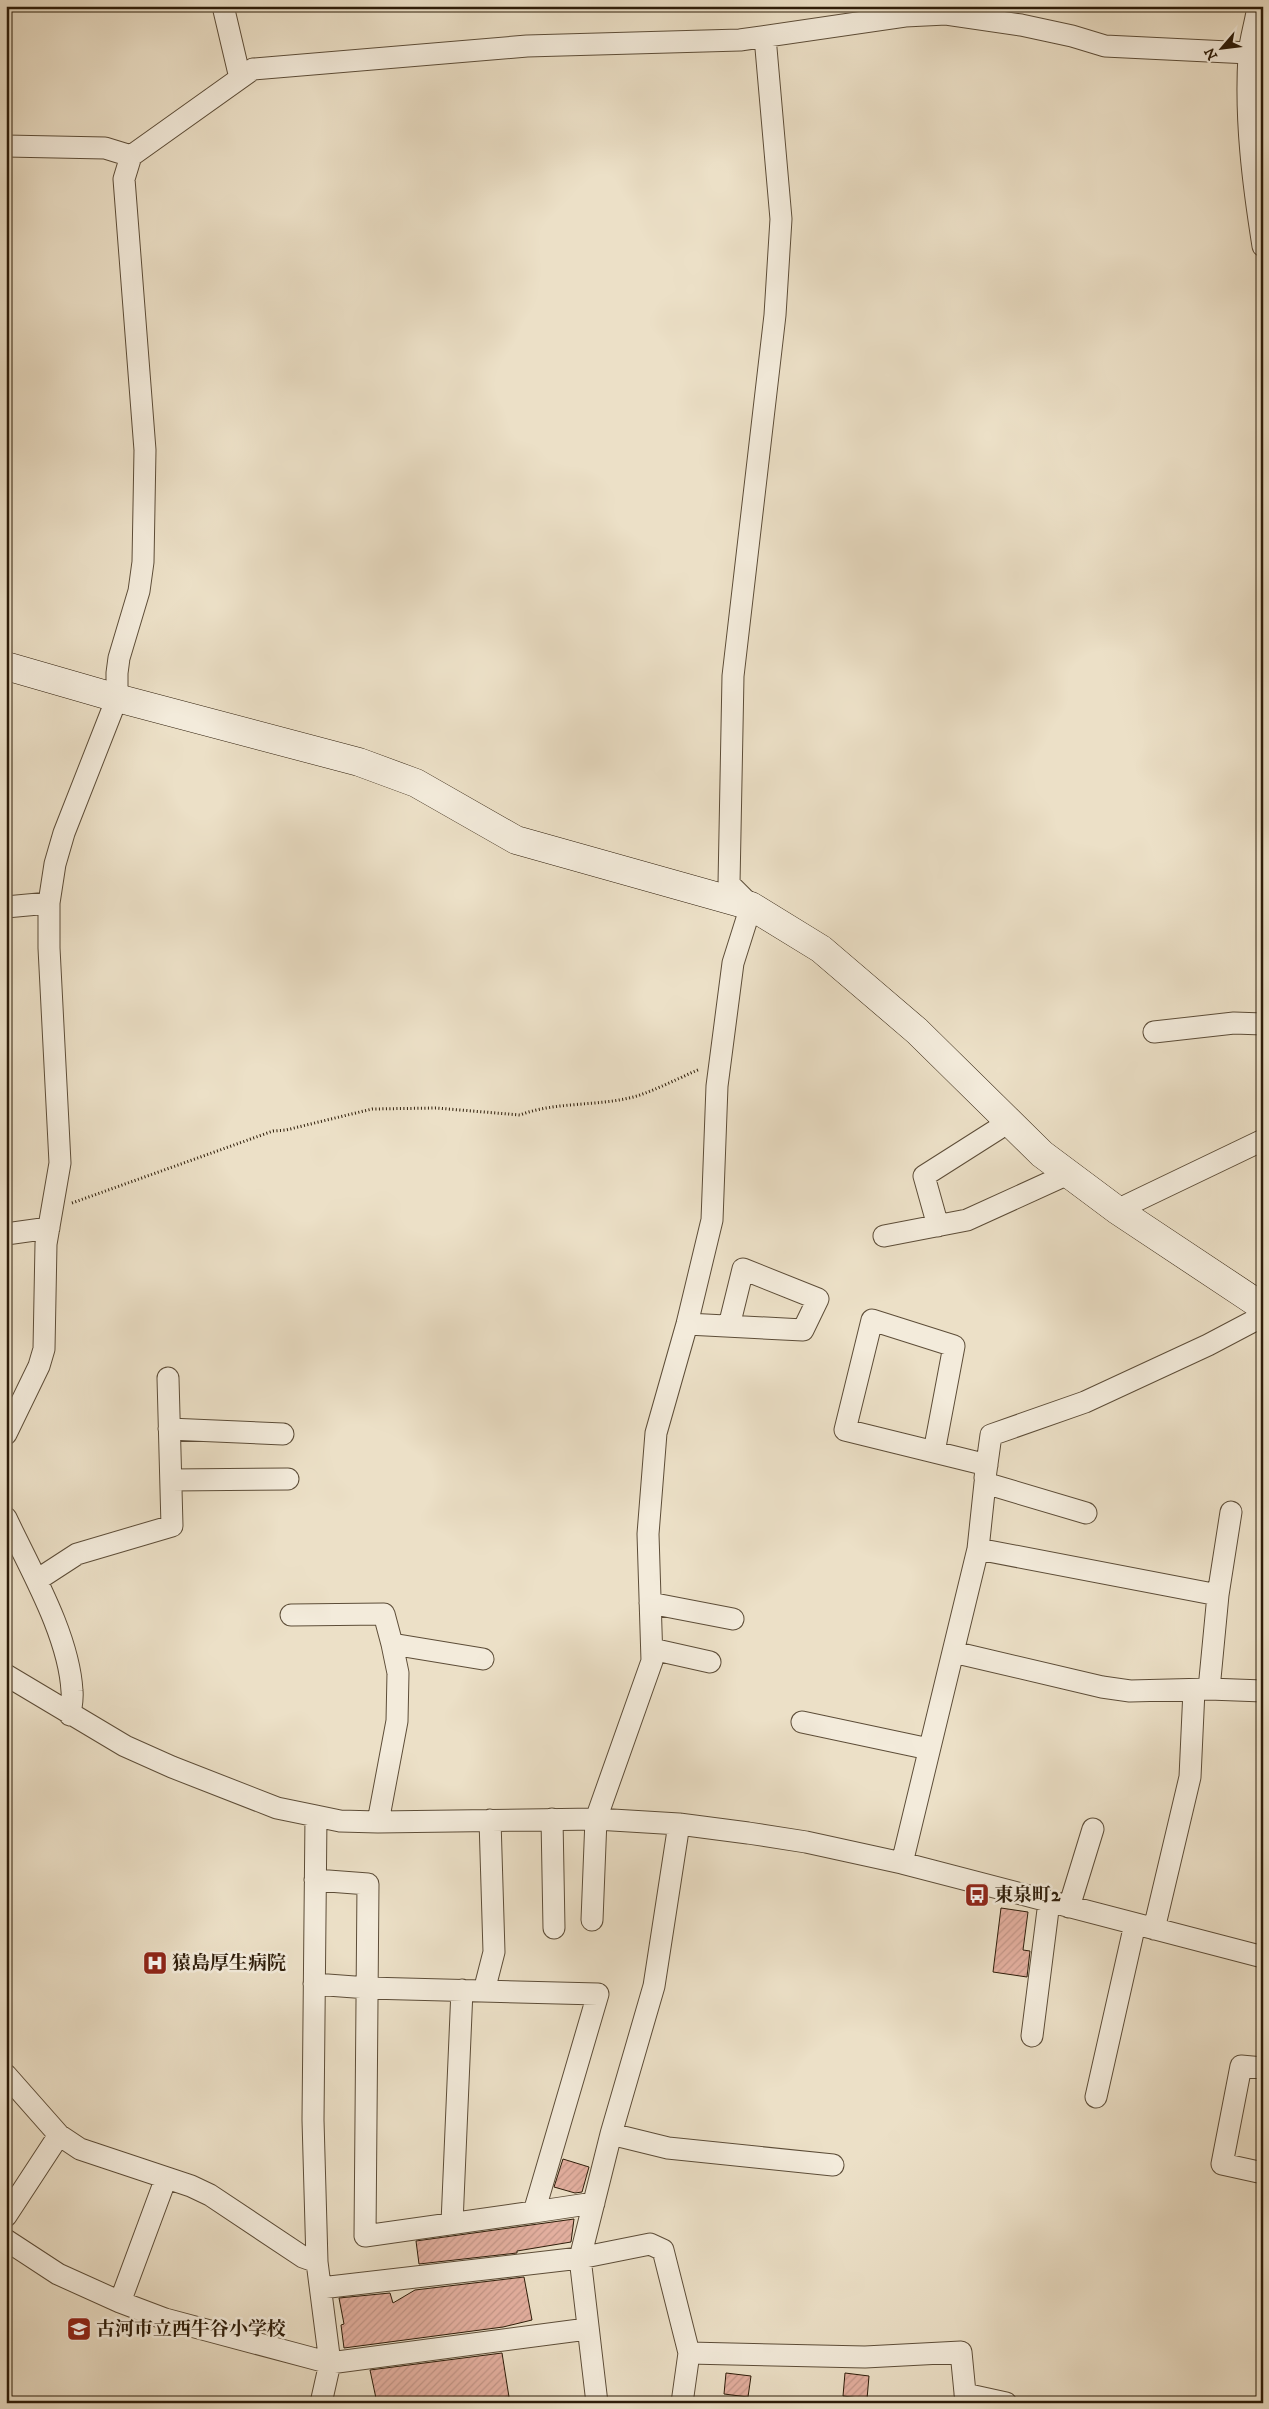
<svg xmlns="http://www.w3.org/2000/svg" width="1269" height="2409" font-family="'IM FELL DW Pica','Noto Serif JP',serif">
  <defs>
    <pattern id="building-hatch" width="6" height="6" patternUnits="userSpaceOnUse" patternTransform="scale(1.25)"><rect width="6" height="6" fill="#e3af9f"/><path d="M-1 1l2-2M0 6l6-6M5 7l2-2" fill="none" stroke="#c39688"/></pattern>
  </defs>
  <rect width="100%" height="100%" fill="#ece0c7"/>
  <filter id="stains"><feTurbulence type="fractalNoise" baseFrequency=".004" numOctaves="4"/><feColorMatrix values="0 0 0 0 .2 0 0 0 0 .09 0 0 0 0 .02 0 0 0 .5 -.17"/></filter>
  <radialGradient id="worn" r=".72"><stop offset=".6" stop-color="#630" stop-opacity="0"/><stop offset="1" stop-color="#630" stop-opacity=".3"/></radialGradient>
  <!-- building -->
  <path fill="url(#building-hatch)" stroke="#2d1c09" d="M1001,1908l27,4 -5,38 7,1 -3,26 -34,-5z
    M563,2159l26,8 -7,25 -7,1 -21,-6z
    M574,2219l-3,23 -54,9v2l-98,11 -3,-23z
    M524,2277l8,43 -29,7 -159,21 -3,-23 3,-1 -5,-26 51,-5 3,10 22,-13z
    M502,2353l7,44 -25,6h-107l-7,-33z
    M726,2373l25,3 -3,21 -24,-3z
    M845,2373l24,3 -2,23 -24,-3z"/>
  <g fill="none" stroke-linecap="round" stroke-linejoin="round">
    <defs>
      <path id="street" d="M223,6l17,72
        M1258,6c-2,16 -8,33 -9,49 -4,64 4,128 14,191
        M6,146l99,2 26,8
        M6,907l43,-4
        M1154,1032l80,-9 29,1
        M1117,1210l146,-70
        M938,1226l-14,-50 85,-54
        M6,1234l43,-6
        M884,1236l83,-16 101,-46
        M687,1324l116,6 15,-31 -75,-30 -14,57
        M169,1429l114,5
        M6,1434l33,-68 5,-17 2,-105 14,-81 -11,-215v-45l6,-39 9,-31 53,-135v-25l2,-15 20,-67 4,-29 2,-112 -21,-271 7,-23 122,-87 274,-23 213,-6 165,-24 41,-2 75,11 51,11 33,10 144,7
        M934,1452l20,-106 -82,-26 -27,110 142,35
        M985,1478l6,-43 94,-33 123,-57 55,-29
        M171,1480l117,-1
        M1231,1512l-13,83 -9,94 54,2
        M1086,1513l-101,-30 -7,66 240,46
        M6,1518c24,51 63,117 66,173 1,8 -1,16 -2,24
        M978,1549l-25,103 149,35 28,4 79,-2
        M37,1580l40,-26 95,-28 -4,-148
        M650,1603l83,16
        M291,1615l93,-1 8,30 91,15
        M652,1649l58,13
        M6,1675l119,71 47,21 105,41 39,8 24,5 38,1 218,-3 83,5 69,9 58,9 96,21 361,94
        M802,1722l127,27
        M316,1816l-3,304 4,142 13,101 -9,40
        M552,1819l2,109
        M378,1822l19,-101 1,-48 -6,-29
        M902,1863l51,-211
        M1069,1907l24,-78
        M592,1920l4,-101 56,-158 -4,-127 8,-101 31,-109 25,-104 5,-134 16,-123 18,-57 -22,-22 4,-208 42,-361 6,-96 -16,-182
        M1154,1929l36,-152 4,-87
        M314,1984l54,4 230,6 -64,218 -169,24 3,-352 -53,-4
        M484,1991l10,-39 -4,-132
        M1032,2036l17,-134
        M1263,2068l-22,-2 -19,98 41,9
        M6,2075l53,60 21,14 111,37 19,9 93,62 14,5
        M1096,2097l39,-173
        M611,2134l57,14 165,17
        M534,2212l60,-9
        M6,2216l53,-81
        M452,2223l10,-233
        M6,2240l52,34 62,28 45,17 165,44 257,-34
        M321,2288l259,-30 70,-14 13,6 26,103 -7,50
        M120,2302l46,-124
        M689,2353l176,4 96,-5 5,51
        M965,2394l41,9
        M597,2403l-17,-145 31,-124 43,-148 25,-162"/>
      <path id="secondary" d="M6,666l111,32 242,64 57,21 100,57 235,66 70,43 96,82 125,123 75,56 146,97"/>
    </defs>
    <!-- street casing -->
    <use href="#street" stroke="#5d4d38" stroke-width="23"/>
    <!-- secondary casing -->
    <use href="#secondary" stroke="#2d1c09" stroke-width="29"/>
    <!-- path -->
    <path stroke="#2d1c09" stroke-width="3" stroke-dasharray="1 2.5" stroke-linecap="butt" d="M72,1203l201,-72 13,-1 86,-21 64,-1 84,7c36,-14 79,-8 117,-19 21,-7 42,-18 63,-27"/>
    <!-- street -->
    <use href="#street" stroke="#f3ebdb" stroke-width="21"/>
    <!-- secondary -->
    <use href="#secondary" stroke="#f3ebdb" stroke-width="28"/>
  </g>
  <!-- icons -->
  <defs>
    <symbol id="bus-square" viewBox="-11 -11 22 22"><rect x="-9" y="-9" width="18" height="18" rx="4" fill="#8f2418" stroke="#f3ebdb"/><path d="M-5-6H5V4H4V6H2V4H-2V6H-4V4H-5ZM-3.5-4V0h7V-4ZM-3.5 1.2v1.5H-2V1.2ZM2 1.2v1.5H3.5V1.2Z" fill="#fff"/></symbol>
    <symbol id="hospital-square" viewBox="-11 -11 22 22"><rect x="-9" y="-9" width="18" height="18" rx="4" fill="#8f2418" stroke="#f3ebdb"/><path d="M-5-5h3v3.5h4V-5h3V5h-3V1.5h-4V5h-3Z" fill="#fff"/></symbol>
    <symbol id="school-square" viewBox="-11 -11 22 22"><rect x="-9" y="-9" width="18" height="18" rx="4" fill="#8f2418" stroke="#f3ebdb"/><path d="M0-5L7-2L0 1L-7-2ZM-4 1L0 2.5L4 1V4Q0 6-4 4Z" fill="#fff"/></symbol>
  </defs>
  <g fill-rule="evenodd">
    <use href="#bus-square" x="963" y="1881" width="28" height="28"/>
    <use href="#hospital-square" x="141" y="1949" width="28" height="28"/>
    <use href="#school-square" x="65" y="2315" width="28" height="28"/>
  </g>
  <g text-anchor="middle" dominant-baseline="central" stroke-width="5" stroke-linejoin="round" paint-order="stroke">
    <!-- poi labels -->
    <g font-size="19" font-weight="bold" fill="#2d1c09" stroke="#f3ebdb" text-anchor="start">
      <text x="994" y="1895">東泉町2</text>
      <text x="172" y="1963">猿島厚生病院</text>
      <text x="96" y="2329">古河市立西牛谷小学校</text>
    </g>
  </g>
  <!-- margin -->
  <rect width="1269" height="2409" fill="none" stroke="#ece0c7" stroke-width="25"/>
  <rect x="8" y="8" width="1254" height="2394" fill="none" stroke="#2d1c09" stroke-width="2.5"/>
  <rect x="12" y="12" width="1244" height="2384" fill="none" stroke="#2d1c09"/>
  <!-- north arrow -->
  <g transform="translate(1222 48) rotate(242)" stroke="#f3ebdb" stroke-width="4" paint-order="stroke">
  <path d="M0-4L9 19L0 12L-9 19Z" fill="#2d1c09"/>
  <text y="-8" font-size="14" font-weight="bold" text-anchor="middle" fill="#2d1c09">N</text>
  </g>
  <rect width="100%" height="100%" filter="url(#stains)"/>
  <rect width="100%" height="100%" fill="url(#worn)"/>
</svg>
